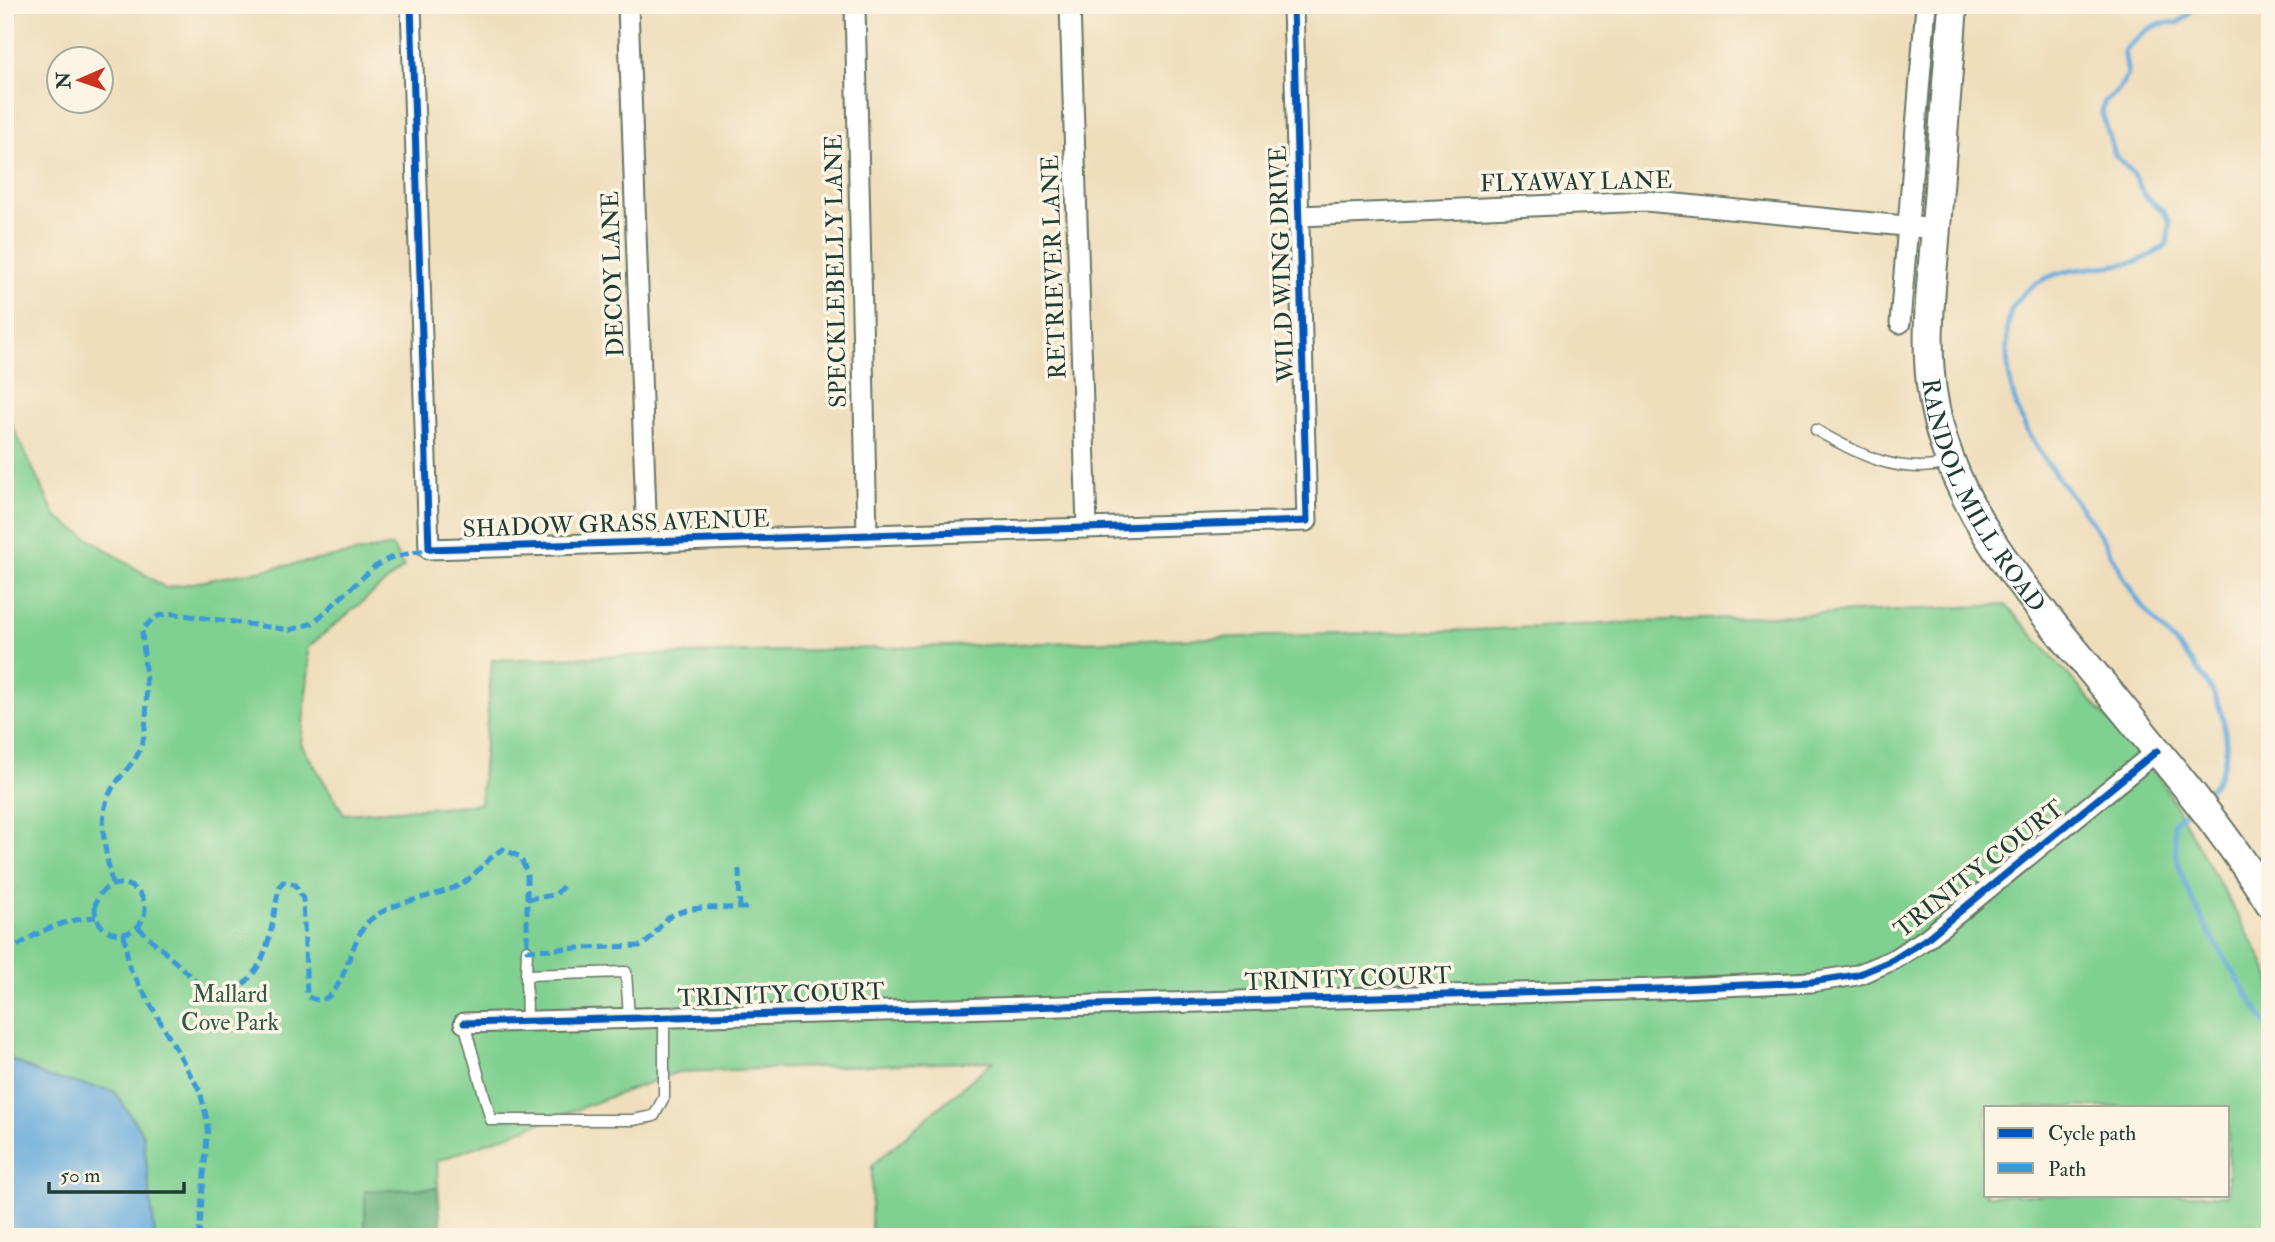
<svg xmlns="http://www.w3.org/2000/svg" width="2275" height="1242" font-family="'IM FELL Double Pica',serif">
  <rect width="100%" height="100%" fill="#fcf5e5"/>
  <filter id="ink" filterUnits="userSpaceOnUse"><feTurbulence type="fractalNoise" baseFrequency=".0143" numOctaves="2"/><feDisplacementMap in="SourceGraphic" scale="14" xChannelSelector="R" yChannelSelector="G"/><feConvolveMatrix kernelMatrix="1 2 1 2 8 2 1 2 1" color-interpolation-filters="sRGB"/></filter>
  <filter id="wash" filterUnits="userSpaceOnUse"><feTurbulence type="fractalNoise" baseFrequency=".00686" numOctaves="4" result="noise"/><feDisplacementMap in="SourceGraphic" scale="28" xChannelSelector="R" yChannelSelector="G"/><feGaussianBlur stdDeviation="1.57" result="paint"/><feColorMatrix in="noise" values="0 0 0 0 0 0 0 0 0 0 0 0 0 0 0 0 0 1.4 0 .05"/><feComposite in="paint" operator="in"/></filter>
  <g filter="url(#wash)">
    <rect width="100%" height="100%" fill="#efddbc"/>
    <!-- green -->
    <path fill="#80d091" stroke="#508662" stroke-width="2" fill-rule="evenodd" d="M5,5h10l-10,172z
      M5,411l51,106 110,71 226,-42 12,21 -97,81 2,19 -8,77 43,70 136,-10 12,-144 982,-30 532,-25 153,172 102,180 9,21v259h-1399l1,-72 121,-104 -315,11 -241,89 1,27 -73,3v46h-360zM1986,1107h242v88h-242z"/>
    <!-- forest -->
    <path fill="#68b27b" stroke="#447858" stroke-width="2" d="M438,1188l4,49h-77v-46z"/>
    <!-- water -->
    <path fill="#67abdc" stroke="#437488" stroke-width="2" d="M5,1056l42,21 67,14 29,43 12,103h-150z"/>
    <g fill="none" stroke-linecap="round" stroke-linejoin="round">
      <!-- stream -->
      <path stroke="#67abdc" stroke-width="5" d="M2189,5v9l-11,9c-26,-2 -37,11 -54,28l4,24 -10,16 -14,12 -2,10 13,42 19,19 10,21 19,16 7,12 -3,21c-12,9 -23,17 -38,19 -38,8 -78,1 -108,33 -14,15 -14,30 -14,49 -1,85 49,125 93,189 14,22 24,48 40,69 35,46 84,76 86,140 1,20 -7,38 -22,51
        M2192,806l-18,16c1,14 1,30 5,43 17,56 60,114 91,164"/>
    </g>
  </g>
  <g filter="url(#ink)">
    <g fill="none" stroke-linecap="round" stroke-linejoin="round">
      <defs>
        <path id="service" d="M1816,430c43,25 83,46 134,33
          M526,975l1,-25
          M527,1021l-1,-46 100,-3 3,46
          M464,1023l27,97h142l21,-4 10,-19v-80"/>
        <path id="minor" d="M411,5l18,544 878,-28 -14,-516
          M628,5l19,537
          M855,5l12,530
          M1070,5l17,522
          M1301,216l345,-15 290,28
          M1900,323l26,-318
          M464,1023l1195,-34 152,-7 46,-7 36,-15 33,-21 231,-188"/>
        <g id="secondary">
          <path id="s1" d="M1953,5c-6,74 -12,148 -17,222 -4,55 -12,110 -4,164 16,115 96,203 167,289 60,73 121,144 171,223"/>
        </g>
      </defs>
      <!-- service casing -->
      <use href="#service" stroke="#687564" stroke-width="13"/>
      <!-- minor casing -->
      <use href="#minor" stroke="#687564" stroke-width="23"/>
      <!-- secondary casing -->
      <use href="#secondary" stroke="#687564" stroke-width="32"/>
      <!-- service -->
      <use href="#service" stroke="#fff" stroke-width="10"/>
      <!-- minor -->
      <use href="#minor" stroke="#fff" stroke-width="19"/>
      <!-- secondary -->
      <use href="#secondary" stroke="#fff" stroke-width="28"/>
      <!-- quiet -->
      <path stroke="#3a99d8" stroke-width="5" stroke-dasharray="10 5" stroke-linecap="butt" d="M739,869l1,39
        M95 909a25 25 0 1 1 50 0a25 25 0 1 1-50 0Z
        M112,884c-5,-30 -17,-66 0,-95 9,-15 26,-29 30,-45 9,-31 2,-82 0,-114 12,-13 17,-17 34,-16l114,16 23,-7 60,-55 17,-10 39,-9
        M527,899l28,-4 10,-11
        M138,927l64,60 23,10c46,-25 44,-63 54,-109l4,-6 12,2 8,15 4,97c36,22 39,-54 62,-75 25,-23 65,-21 94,-38 13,-8 23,-24 40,-34l17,8 7,15v78l113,-4c12,-5 17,-18 27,-27 18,-16 58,-10 81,-11
        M124,934l5,33 71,124 8,33 -9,113
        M5,954c30,-21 55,-34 91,-37"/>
      <defs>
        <path id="cycleway" d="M411,5l18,544 878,-28 -14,-516
          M464,1023l1195,-34 152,-7 46,-7 36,-15 33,-21 231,-188"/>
      </defs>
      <!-- cycleway casing -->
      <use href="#cycleway" stroke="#fcf5e5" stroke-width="11"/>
      <!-- cycleway -->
      <use href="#cycleway" stroke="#0057b8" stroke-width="7"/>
    </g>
  </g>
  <g text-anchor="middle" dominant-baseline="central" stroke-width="7" stroke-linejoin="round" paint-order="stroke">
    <!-- street labels -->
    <g font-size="24" fill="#1f3d34" stroke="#fcf5e5">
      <text transform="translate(1576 182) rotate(-1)">FLYAWAY LANE</text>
      <text transform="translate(1282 264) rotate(-92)">WILD WING DRIVE</text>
      <text transform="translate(1054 267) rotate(-92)">RETRIEVER LANE</text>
      <text transform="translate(836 271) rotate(-91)">SPECKLEBELLY LANE</text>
      <text transform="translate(613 274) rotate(-92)">DECOY LANE</text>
      <text stroke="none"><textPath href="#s1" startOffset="504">RANDOL MILL ROAD</textPath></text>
      <text transform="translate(616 524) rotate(-2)">SHADOW GRASS AVENUE</text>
      <text transform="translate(1979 869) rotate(-38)">TRINITY COURT</text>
      <text transform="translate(1348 979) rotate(-2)">TRINITY COURT</text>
      <text transform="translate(781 995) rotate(-2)">TRINITY COURT</text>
    </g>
    <!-- park labels -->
    <g font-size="24" fill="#325a47" stroke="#fcf5e5">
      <text x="230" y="994">Mallard<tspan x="230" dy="28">Cove Park</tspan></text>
    </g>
  </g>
  <!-- margin -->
  <rect width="2275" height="1242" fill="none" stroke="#fcf5e5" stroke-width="28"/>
  <!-- legend -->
  <rect x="1984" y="1106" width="245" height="91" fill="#fcf5e5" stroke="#a4ab9e" stroke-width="2"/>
  <rect x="1998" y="1128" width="35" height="10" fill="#0057b8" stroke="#a4ab9e" stroke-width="2"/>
  <text x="2048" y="1140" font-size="21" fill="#1f3d34">Cycle path</text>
  <rect x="1998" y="1163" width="35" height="10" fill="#3a99d8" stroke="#a4ab9e" stroke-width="2"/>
  <text x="2048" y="1176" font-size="21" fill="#1f3d34">Path</text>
  <!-- north arrow -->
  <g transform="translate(80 80) rotate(268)"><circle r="33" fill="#fcf5e5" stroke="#a4ab9e" stroke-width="2"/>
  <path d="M0-5L12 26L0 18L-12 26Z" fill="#c8321e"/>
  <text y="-10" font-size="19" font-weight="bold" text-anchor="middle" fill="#1f3d34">N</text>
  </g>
  <!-- scale -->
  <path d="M49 1182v10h135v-10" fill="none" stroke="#1f3d34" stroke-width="3.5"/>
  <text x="60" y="1182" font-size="21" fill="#1f3d34" stroke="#fcf5e5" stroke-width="5" paint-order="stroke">50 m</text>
</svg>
